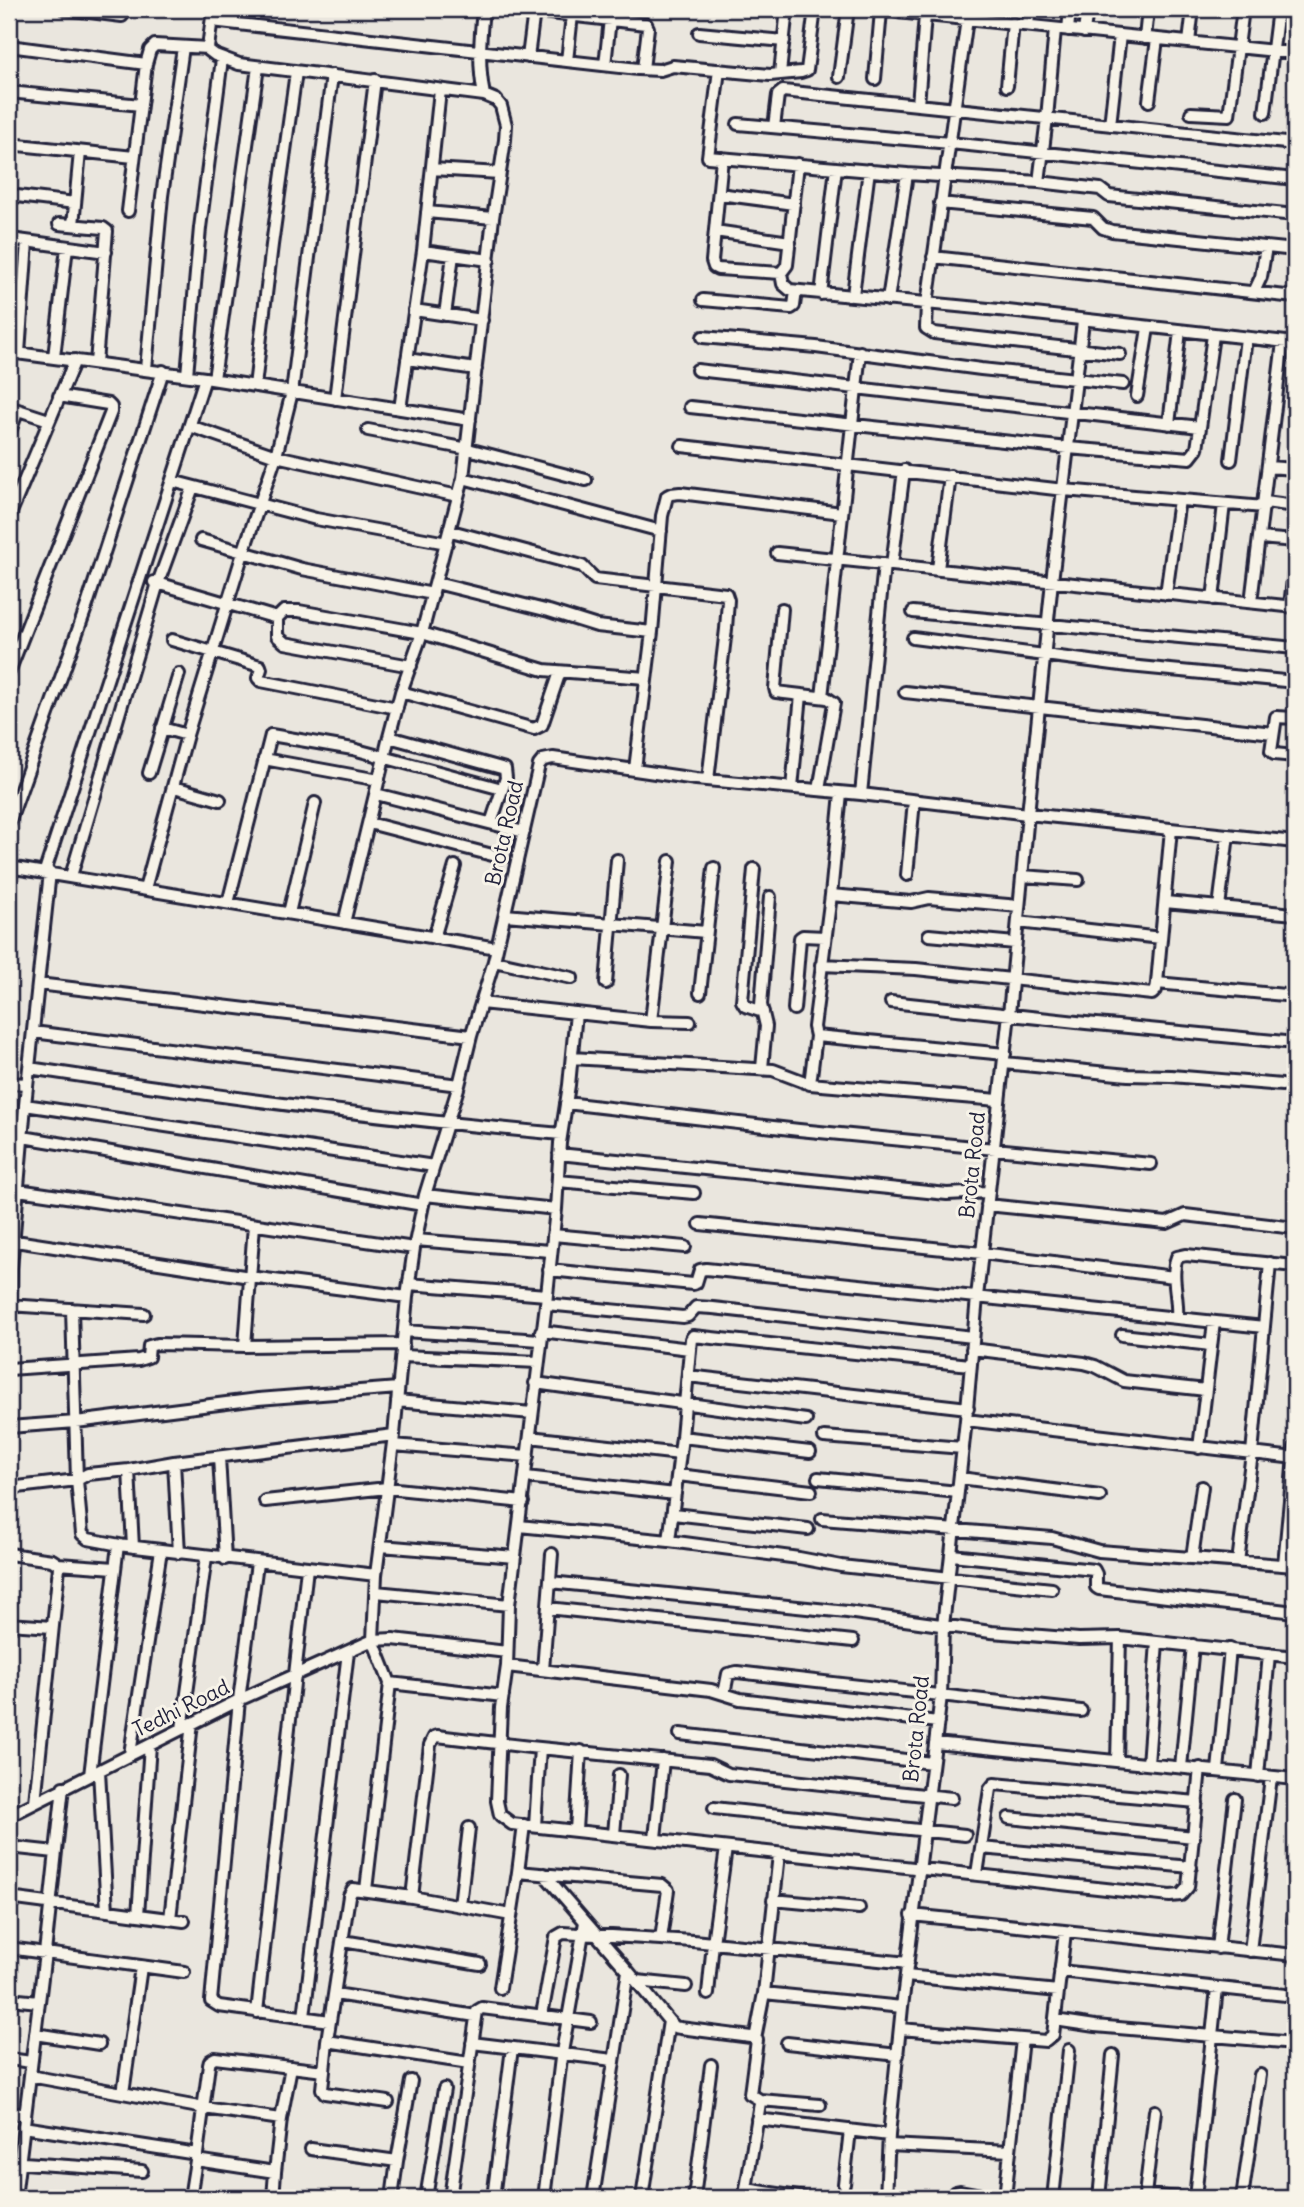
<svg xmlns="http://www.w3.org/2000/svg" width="1304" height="2207" font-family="Delius,sans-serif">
  <rect width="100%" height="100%" fill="#eae6de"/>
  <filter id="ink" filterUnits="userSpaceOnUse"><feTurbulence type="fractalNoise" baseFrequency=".0143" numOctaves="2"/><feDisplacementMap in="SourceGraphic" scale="14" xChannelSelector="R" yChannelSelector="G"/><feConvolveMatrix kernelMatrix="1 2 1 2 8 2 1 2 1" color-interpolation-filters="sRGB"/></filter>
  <g filter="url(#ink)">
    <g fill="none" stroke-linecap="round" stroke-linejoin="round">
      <defs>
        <path id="street" d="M65,9l57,7
          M483,9c-3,30 -5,56 1,86
          M515,9l131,15 2,4 -5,41
          M868,9l427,44
          M967,19l-40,285 -1,24 8,5 186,21
          M212,21l426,48 22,1 13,-4 97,9 31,-3 6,-2 8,-61
          M1028,24l2,-15
          M1068,30l2,-21
          M1084,32l3,-23
          M699,33l85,8
          M1145,38l3,-29
          M1189,42l4,-33
          M9,46l137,18
          M207,49l8,6 24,9 245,31 12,5 5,6 5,19 -1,15 -12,78 -30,260 -41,155 -21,59 -12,45 -45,186
          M528,57l6,-46
          M567,61l5,-46
          M605,65l5,-46
          M719,70l-11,87 199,17 132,8 61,7 9,7 186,19
          M780,73l7,-64
          M839,77l9,-68
          M875,79l6,-68
          M1007,86l6,-63
          M9,92l132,13
          M1149,101l8,-62
          M918,105l7,-90
          M1191,113l38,2 14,-106
          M1265,113l13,-104
          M738,124l212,19 345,36
          M1110,125l10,-90
          M774,127l4,-32 5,-4 512,53
          M9,144l125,13
          M722,158l-10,103 2,6 4,2 63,4 6,-8 11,-101
          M432,169l68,4
          M1039,182l8,-64 8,-89
          M719,194l75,10
          M9,195l66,8
          M940,203l153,15 10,10 9,3 183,19
          M128,211l18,-147 4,-14 5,-5 53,3 5,-39
          M427,212l66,6
          M59,224l44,4 4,3 -11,132
          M73,225l7,-73
          M715,231l75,11
          M11,239l95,13
          M423,251l66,9
          M933,257l362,40
          M781,273l2,11 7,6 209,20 296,33
          M1254,292l7,-15 5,-30
          M821,294l15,-126
          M853,295l16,-125
          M703,300l88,8 3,-2 2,-15
          M888,300l19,-126
          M414,310l68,10
          M445,315l8,-60
          M1083,321l-31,260 -24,233 267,28
          M703,337l113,10 165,22 142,15
          M9,352l196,26 265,42
          M19,353l8,-111
          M54,357l13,-110
          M407,359l69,10
          M146,369l16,-173 21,-149
          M697,370c168,18 335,39 503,57
          M187,375l13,-147 22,-169
          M214,379l44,-312
          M255,386l17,-141 24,-173
          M1137,396l11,-68
          M335,399l40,-319
          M9,407l40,13
          M690,407l378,41 122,10 7,-9 16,-114
          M400,409l23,-158 17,-161
          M1169,424l11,-93
          M190,426l86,30 182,40
          M368,430l100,19 118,31
          M9,434l9,-24
          M682,446l382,44 200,17
          M1231,460l15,-122
          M1268,467l27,2
          M463,478l198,53
          M172,481l144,38 131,24
          M1265,502l30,4
          M9,517l66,-157
          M451,531l131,35 13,13 131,15 2,6 -2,29 -18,151
          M1260,538l35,3
          M201,540l101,29 131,25
          M777,553l518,54
          M892,565l12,-95
          M938,569l12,-93
          M154,582l123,36v18l8,7 126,23
          M436,583l113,28 48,15 55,6
          M1166,594l13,-94
          M1213,599l11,-95
          M1251,602l32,-260
          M1290,606l5,-44
          M782,609l-7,79 1,4 51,6 7,5 -15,87
          M913,612l382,36
          M277,618l7,-7h15l123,22 122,37 102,8
          M913,638l216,28 166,16
          M172,640l88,26 1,3 -3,9 3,3 136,27
          M9,672l102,-260v-5l-3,-3 -49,-8
          M401,692l133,37 8,-4 18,-53
          M905,692l368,41
          M822,697l38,-345
          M1295,718l-19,-1 -5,34 3,3 21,2
          M162,728l25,7
          M389,737l116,32 1,9 -15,45
          M264,759l115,21
          M635,769l17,-137 10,-116 5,-20 4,-2 9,-1 162,20
          M149,773l30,-99
          M174,787l46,13
          M792,788l9,-93
          M841,793l-10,102 -17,132 2,9 189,18
          M376,794l148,38
          M861,794l23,-230
          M9,823l78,-218 76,-234
          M369,823l131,34
          M9,867l488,81
          M754,869l-12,132 3,5 18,6
          M45,871l160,-493
          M907,875l7,-74
          M71,876l87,-293 35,-96
          M1022,876l56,4
          M145,889l42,-154 56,-182 33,-97 16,-64 40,-317
          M831,895l80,7 18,-4 90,8
          M1165,902l130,12
          M228,903l43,-168 82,14 149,40
          M1219,907l9,-72
          M289,913l26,-110
          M505,915l201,17
          M1018,922l143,16
          M929,935l86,8
          M434,938l21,-72
          M494,961l78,17
          M821,965l95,4 236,25 4,-4 1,-7 14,-154
          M606,983l11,-123
          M1157,983l138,13
          M38,984l433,52
          M700,993l14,-125
          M891,1002l195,21 209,20
          M481,1003l170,18 39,1
          M794,1009l6,-71 3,-2 22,1
          M576,1013l-7,72 -9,58 -4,66 -10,95 -37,301 -2,61 -6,42 -4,93 3,14 12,9 658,72 11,-1 7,-8 12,-119
          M651,1021l19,-160
          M33,1032l426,53
          M572,1058l201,12 37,14 188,16
          M1004,1063l124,12 43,1 111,9
          M29,1068c177,28 354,50 532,66
          M762,1068l4,-42 -5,-21 9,-108
          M9,1083l18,1
          M810,1084l6,-48
          M566,1103l233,27 352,34
          M25,1105l409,61
          M23,1137l400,68
          M559,1154l388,40 41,-2
          M558,1181l136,12
          M18,1190l396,58
          M425,1195l131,14
          M987,1205l180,18 18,-8 110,13
          M700,1224l282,29 192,24
          M553,1235l132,12
          M9,1240l241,37 157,20
          M416,1240l134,11
          M549,1270l144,14 3,-1 4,-13 6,-1 558,58
          M409,1284l137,11
          M546,1304l137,13 5,-1 8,-9 17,1 260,29
          M9,1305l135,9
          M72,1309l5,171 5,54 6,5 32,6
          M1177,1318c2,-20 -7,-42 0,-61l9,-2 109,11
          M9,1327l2,-59 14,-163 25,-233
          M404,1331l136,9
          M541,1331l149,18
          M1122,1335l89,10
          M245,1346l9,-121
          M972,1349l112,14 11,3 29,15 82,9
          M402,1356l136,6
          M9,1369l130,-9 9,-3 1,-11 8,-2 88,2 158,-2
          M688,1376l280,32
          M535,1383l271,37
          M397,1401l135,12
          M966,1420l329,38
          M9,1427l67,-5 182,-23 140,-11
          M530,1437l150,17
          M682,1437l128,15
          M824,1437l139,11
          M393,1445l135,11
          M1199,1448l15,-126
          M219,1457l6,102
          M174,1462l5,91
          M129,1470l4,77
          M678,1475l133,16
          M526,1477l149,17
          M818,1478l140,14
          M960,1478l140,18
          M9,1488l68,-8 11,-6 41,-4 45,-8 220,-27
          M265,1501l122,-13 136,14
          M673,1514l135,15
          M822,1519l230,19 47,13 196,15
          M519,1526l150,15 130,17 42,8 211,23
          M669,1541l13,-104 9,-98 2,-3 277,29
          M381,1546l134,11
          M9,1554l43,6 6,4 1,3 -24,235
          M952,1555l142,15 2,4v13l3,2 196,23
          M1192,1558l10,-71
          M1238,1562l14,-109 18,-190
          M257,1563l-18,137 -28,301 8,5 111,15
          M58,1564l57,4
          M1284,1564l11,-117
          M550,1582l297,30 144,20 88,7 41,-1 175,19
          M376,1592l133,13
          M548,1608l305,33
          M9,1624l43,3
          M507,1666l204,24 29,9 198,23
          M543,1670l9,-116
          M390,1683l113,13
          M724,1694l4,-20 9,-2 344,39
          M182,1729l24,-172
          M680,1734l252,29
          M935,1743l360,36
          M130,1754l31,-204 215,25
          M1117,1761l3,-123
          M1148,1764l9,-122
          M1181,1767l12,-122
          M1218,1770l12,-121
          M99,1771l8,140
          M90,1775l28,-230 43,5
          M1258,1776l11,-122
          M714,1808l251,27
          M9,1816l230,-116 134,-60 20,-1 114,13
          M1009,1818l185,19
          M535,1826l5,-78
          M576,1830l5,-79
          M614,1834l5,-59
          M655,1838l8,-78
          M9,1847l46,5
          M981,1848l210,19
          M518,1872l6,-47
          M544,1874l84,97
          M977,1874l13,-85 4,-5 203,18
          M366,1890l24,-207 -17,-43 3,-65 18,-140 13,-138 7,-49 11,-53 34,-110 12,-49 23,-75 45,-196 4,-5 10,-2 143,21 165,15 167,20 -19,200 -32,283 -11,123 -23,206 -2,70 -39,311 -13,128 -3,63
          M412,1897l18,-152 4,-8 3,-1 93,11 180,18 19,9 223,24
          M9,1898l175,23
          M773,1900l86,8
          M460,1905l9,-77
          M138,1915l12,-170
          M912,1915l383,40
          M170,1919l22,-196
          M1293,1921l2,-18
          M343,1941l137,23
          M9,1948l175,24
          M1218,1948l17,-149
          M1250,1951l21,-174
          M1060,1971l235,25
          M906,1976l152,15
          M637,1981l49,5
          M500,1988l18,-116 144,13 6,5 -7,49
          M764,1993l138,14
          M335,1994l141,22
          M708,1994l5,-51 13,-95
          M9,1999l30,3
          M257,2012l50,-444
          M542,2015l14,-78 7,-4 130,8 215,22
          M304,2017l44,-365
          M1055,2020l40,6 200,17
          M669,2021l6,6 5,1 71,9 6,3 -7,54 10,6v3l-14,86
          M900,2029l146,12 7,-6 12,-103
          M35,2034l64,10
          M755,2039l9,-46 15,-139
          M327,2041l22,-145 4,-7 59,8 99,18
          M472,2043l141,17
          M787,2043l111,12
          M9,2059l22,3
          M324,2071l3,-30 142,22
          M30,2076l174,32 77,11
          M123,2093l18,-126
          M760,2100l60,5
          M9,2112l16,3
          M757,2119l132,16
          M23,2127l174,27 -7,44
          M889,2145l121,6
          M311,2149l86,12 14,-80
          M197,2154l12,-89 1,-4 5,-3 109,13 -2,18 3,4 63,9
          M196,2160l79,12 -2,26
          M9,2162l133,9
          M275,2172l6,-53 10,-52
          M844,2184l6,-54
          M1145,2195l10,-84
          M15,2198l30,-245 18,-166
          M392,2198l5,-37
          M426,2198l18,-109
          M450,2198l27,-187 5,-3 109,14
          M493,2198l19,-150
          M544,2198l17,-140 24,-136
          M593,2198l35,-227 41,50 -27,177
          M694,2198l17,-133
          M744,2198l2,-9 59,9
          M951,2198l4,-6 5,-1 38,7
          M1005,2198l17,-159
          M1053,2198l16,-148
          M1099,2198l14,-143
          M1144,2198l1,-3 35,3
          M1195,2198l22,-210
          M1242,2198l18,-123
          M1293,2198l2,-22"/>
      </defs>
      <!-- street casing -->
      <use href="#street" stroke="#22223b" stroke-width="16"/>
      <!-- street -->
      <use href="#street" stroke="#f7f3e8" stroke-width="10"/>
    </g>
  </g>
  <g text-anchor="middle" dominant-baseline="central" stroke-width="6" stroke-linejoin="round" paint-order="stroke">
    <!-- street labels -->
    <g font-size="21" fill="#22223b" stroke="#f7f3e8">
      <text transform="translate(504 833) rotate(-77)">Brota Road</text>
      <text transform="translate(972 1165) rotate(-84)">Brota Road</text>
      <text transform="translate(181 1708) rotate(-26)">Tedhi Road</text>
      <text transform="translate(916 1729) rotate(-84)">Brota Road</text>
    </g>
  </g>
  <!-- margin -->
  <rect width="1304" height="2207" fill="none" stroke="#f7f3e8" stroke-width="35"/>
  <rect x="18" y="18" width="1269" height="2172" fill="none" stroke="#22223b" stroke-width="2.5" filter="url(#ink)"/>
</svg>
